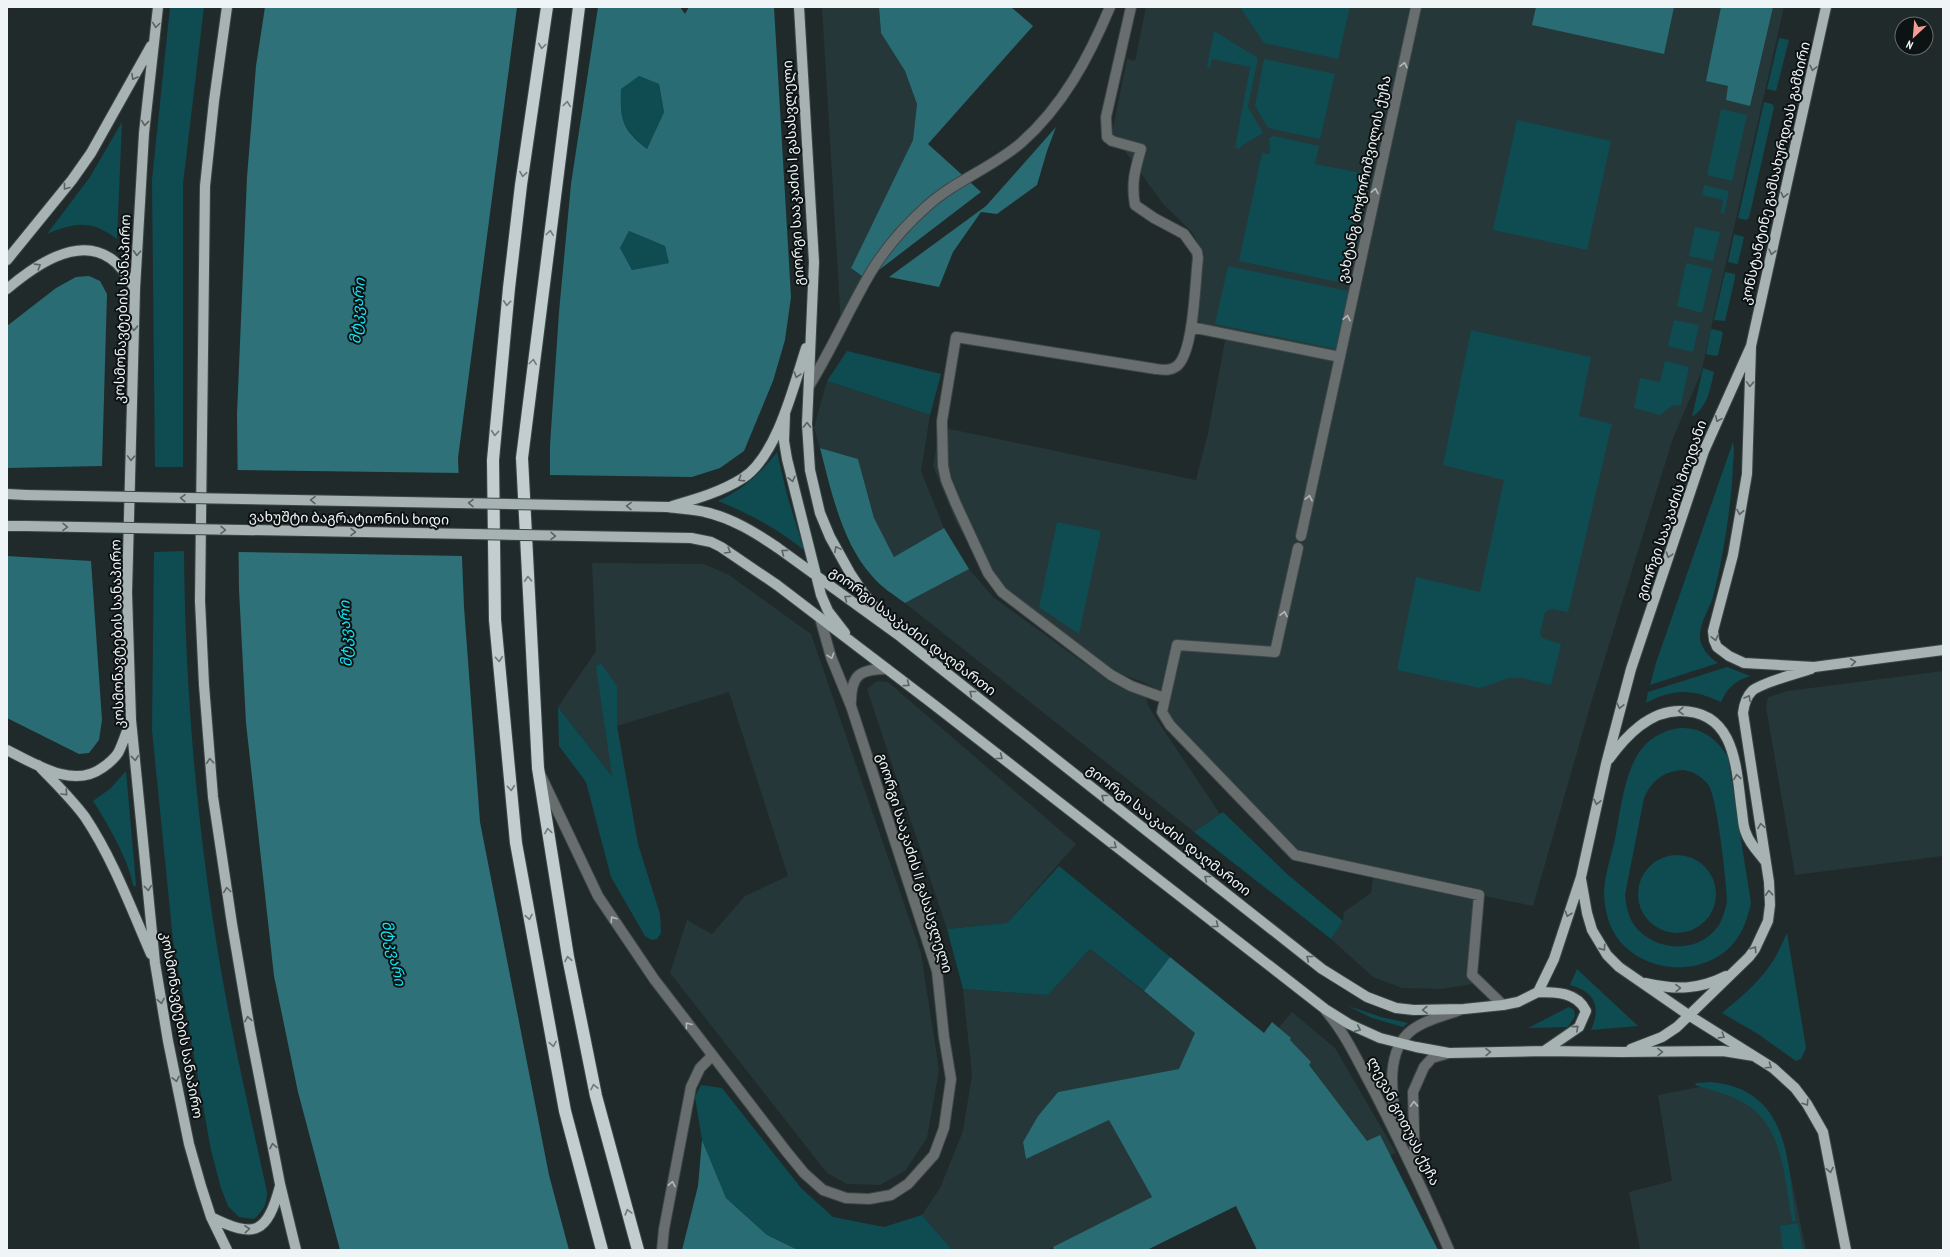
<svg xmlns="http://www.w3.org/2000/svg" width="1950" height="1257" font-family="'PT Sans Narrow','Noto Sans Georgian',sans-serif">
  <rect width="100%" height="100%" fill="#202a2b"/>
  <!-- built -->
  <path fill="#253739" d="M822,7h57l2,26 24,38 12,33 -4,36 -62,128 19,14 -29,43z
    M1146,7h638l-83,366 -28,65 -82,265 -58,203 -54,-11 -7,80 7,8 -37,6 -40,-1 -29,-11 -42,-38 12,-18 1,-9 27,-19 3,-21 -71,-15 -135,-143 -13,-26 -14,-7 -28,-9 -87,-63 -45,-46 -25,-41 -23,-56 7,-39 256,53 12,-47 19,-103 -30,-6 7,-70 -12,-22 -29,-28 -51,-71 15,-74 8,2z
    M827,381l103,34 -9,56 23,57 -50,29 -20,-39 -16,-59 -38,-11 -6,-21z
    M592,563l112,1 25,11 82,59 110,319 18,117 -12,68 -22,33 -25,14 -33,-1 -20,-11 -157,-200 17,-53 25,14 33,-38 43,-20 -59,-184 -112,34v-40l-4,91 -55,-70 38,-56z
    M969,569l24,28 116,84 36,12 3,12 9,15 63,94 -26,18 -289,-229z
    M1943,671v185l-148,19 -29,-168 2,-10 20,-6z
    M877,681l11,1 188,162 -69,79 -60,6 -80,-240z
    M1090,949l106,84 -17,37 -121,22 -20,24 -15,26 3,17 83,-40 43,78 -105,53h-95l-30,-35 18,-27 23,-57 9,-56 -9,-86 85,6z
    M1292,1012l43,36 61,105 -26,12 -100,-127z
    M1710,1085l43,16 31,43 22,106h-166l-11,-58 43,-11 -14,-86z"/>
  <!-- green -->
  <path fill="#0e4c52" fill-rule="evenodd" d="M170,7h34l-21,177v283h-28l-3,-287z
    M1240,7h110l-12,52 -74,-16z
    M1214,31l44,27 -10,49 15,26 -22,13 -1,3 -5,-1 15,-81 -38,-8 -2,9 -3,-1z
    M1779,38l10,2 -13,51 -9,-2z
    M1264,59l71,15 -15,65 -52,-11 -13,-22z
    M639,76l20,8 5,28 -17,37c-25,-22 -27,-28 -26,-61z
    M1764,102l8,2 2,3 -25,111 -3,2 -8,-2z
    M1721,109l26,6 -15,66 -25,-6z
    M1517,120l94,21 -24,109 -94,-20z
    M122,122l-5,117c-26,-19 -41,-17 -70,-5l43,-57z
    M1274,136l45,10 -4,18 52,10 -24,109 -104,-22 23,-108 8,1 -1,-16z
    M1704,185l25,6 -5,23 -3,-1 2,-13 -21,-5z
    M1695,227l25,5 -7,29 -24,-5z
    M629,231l36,15 4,17 -37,7 -12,-22z
    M1734,234l10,3 -6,26 -1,1 -9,-2z
    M1686,263l26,6 -10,44 -25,-7z
    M1228,266l120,25 -12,58 -121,-25z
    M1725,272l10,2v4l-10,43 -11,-1z
    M1674,320l25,5 -6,27 -25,-6z
    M1711,329l10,2 2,2 -5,22 -2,1 -10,-2z
    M1471,330l120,27 -12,59 33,8 -44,188 -16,-3 -7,3 -5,21 2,5 19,6 -10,41 -28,-7h-14l-29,10 -83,-18 19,-93 64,15 24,-112 -61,-15z
    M847,351l94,23 -11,41 -103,-34z
    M1665,361l24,6 -8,38 -9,1 -12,9 -26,-7 6,-30 20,4z
    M1703,368l11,4c-4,18 -6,34 -22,45z
    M1733,442c2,7 0,17 0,24 -2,42 -9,86 -19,127 -3,13 -13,27 -14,41 -1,12 8,23 18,29l-68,22 6,-22z
    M777,452l10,43 17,55c-29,-23 -52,-35 -86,-49 24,-11 43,-28 59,-49z
    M1057,522l44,9 -22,103 -40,-27z
    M184,551c1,150 15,300 42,447 12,65 27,129 41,194 0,12 -4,19 -13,27l-15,-2 -11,-11 -7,-18 -10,-38 -38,-210 -21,-210 2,-178z
    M601,663l16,23v40l21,118 22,70 1,19 -4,6 -6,1 -6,-4 -34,-59 -25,-95 -27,-36 -1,-39 54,69 -16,-110z
    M1727,667l23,9c-15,5 -23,12 -29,26 -28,-13 -47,-14 -75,1l2,-11z
    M1680,728c22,-1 37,11 48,29l23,146c-3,12 -6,24 -13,34 -27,42 -95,39 -122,-1 -8,-12 -11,-27 -12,-41 0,-19 7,-38 11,-56 5,-26 9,-63 23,-85 9,-15 25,-24 42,-26zM1684,770c10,2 19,7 25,16 8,13 18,97 18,116 -2,8 -4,15 -8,23 -20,30 -65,27 -85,0 -6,-9 -8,-20 -9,-30l19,-97c8,-18 20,-27 40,-28z
    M126,771l10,114 -1,2 -2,-2c-3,-22 -27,-65 -40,-84l18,-13z
    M1223,812l63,61 57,48 -12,18 -137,-107z
    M1638 894a39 39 0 1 1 78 0a39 39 0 1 1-78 0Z
    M1059,866l111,91 -26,34 -54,-42 -42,46 -85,-6 -16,-60 60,-6z
    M1787,933l19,115 -5,11 -5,2 -38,-27 -36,-21c18,-15 36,-30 49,-49 7,-10 11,-21 16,-31z
    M1577,969l61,57 -47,4c10,-23 5,-38 -21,-45z
    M1348,1006l33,11 27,6 -5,4 -31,-9z
    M1569,1007l5,3 1,6 -7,11 -40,1z
    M1711,1082c79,8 76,78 85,139h-4c-7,-37 -8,-91 -43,-115 -16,-11 -36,-15 -54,-21l1,-2z
    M701,1085l21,3 79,100 32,29 51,10 38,-12 30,35h-154l-31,-15 -41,-37 -24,-58 -7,-43z
    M1798,1223l5,27h-20l-3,-24z"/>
  <!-- forest -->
  <path fill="#296c74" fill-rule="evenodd" d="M598,7h82l5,7 4,-7h85l17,290 -6,43 -12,41 -29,70 -24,17 -28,9 -142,-2v-30l9,-133 12,-128zM639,76l20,8 5,28 -17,37c-25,-20 -27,-29 -26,-60zM629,231l36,15 4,17 -37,7 -12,-22z
    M879,7h132l22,19 -105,118 53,48 -102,78 -9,12 -19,-14 62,-128 4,-36 -12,-33 -24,-38z
    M1536,7h138l-10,47 -132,-29z
    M1721,7h52l-23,99 -24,-6 2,-14 -22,-5z
    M1056,127l-9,24 -10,34 -40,29 -16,-2 -28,40 -14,35 -50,-10 97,-71z
    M89,276l11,5 7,13 -5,172 -95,2v-142l49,-38 20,-11z
    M820,448l38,11 16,59 20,39 50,-29 25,41 -64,34c-11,-8 -24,-16 -33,-27 -30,-33 -41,-86 -52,-128z
    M7,556l84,5 11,159 -3,20 -10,13 -10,1 -72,-36z
    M1170,957l94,76 8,-11 19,16 -1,2 21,22 -2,3 58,76 13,-6 58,115h-181l-21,-44 -89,44h-93l-1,-3 99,-50 -43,-77 -83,39 -3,-17 15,-26 20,-24 121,-23 16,-36 -51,-42z
    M702,1140l24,58 41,37 31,15h-116l16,-64z"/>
  <!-- water -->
  <path fill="#2e7178" d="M265,7h252l-59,451 6,149 16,215 69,353 20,75h-229l-42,-158 -24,-116 -28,-253 -7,-133 -2,-176 10,-237 9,-111z"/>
  <!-- pier -->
  <path fill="#202a2b" d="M236,470l224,3 4,83 -228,-4z"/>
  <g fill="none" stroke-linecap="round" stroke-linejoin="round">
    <defs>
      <path id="minor" d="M1131,7l-25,110 1,20 5,4 29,8c-6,21 -10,34 -6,56l19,13 30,16 13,18 1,6c-3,23 -4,94 -21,108 -7,5 -13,4 -21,3l-200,-32 -14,84 1,45 3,14 10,24 32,69 14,19 109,83 20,11 33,12
        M1191,327l149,30
        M809,386c23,-37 40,-77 62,-114 14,-23 35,-47 55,-65 28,-26 66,-39 95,-64 42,-37 68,-86 89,-136
        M1301,536l115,-529
        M1298,548l-23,104 -98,-7 -15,67 8,13 125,130 184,40 -7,80 31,30
        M851,702c0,-28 10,-33 36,-33
        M541,776l57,120 56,83 132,172 18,22 19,17 23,8 23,1 22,-4 17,-11 26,-29 10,-27 7,-49 -7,-42 -7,-66 -86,-265 -20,-49 -11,-39
        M1326,1011c20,23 33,53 48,80 27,53 52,105 75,159
        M1397,1130c-4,-30 -14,-78 15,-100 13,-10 32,-14 48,-20
        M1415,1169l-2,-77 11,-25 8,-9 17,-5
        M662,1250l2,-21 27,-142 9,-19 12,-12"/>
      <path id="major" d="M158,7l-14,126 -9,156 -8,304 4,127 24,243 13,78 21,103 12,42 10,31 16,33
        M227,7l-13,94 -9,85 -5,415 4,84 9,112 19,127 18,106 30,154 16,66
        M799,7l15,255 -7,162 3,46 10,43 10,24 20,36 14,21 24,29
        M1826,7l-75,339 -4,128 -14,81 -20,76 1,9 3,7 12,9 15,7 70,4 129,-17
        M7,260l65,-80 19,-27 60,-107
        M7,289c25,-21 69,-54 103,-31 11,7 18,20 25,31
        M785,413l-1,28 3,18 34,136 7,16 17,22
        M7,494l19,1
        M672,506c24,-7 49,-14 71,-28 34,-22 51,-93 63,-130
        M668,507c12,2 25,2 37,5 27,6 51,21 73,36l123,89 421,332 45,28 29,11 18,2 50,-1 39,-4 15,-3 20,-10 16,-33 27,-82 25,-113 25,-95 73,-218 47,-105
        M7,526h19
        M691,538l20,4 10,5 56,38 156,119 392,305 24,15 31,14 36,9 33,6 95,-2 77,1 102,-1 31,5
        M7,750c28,14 66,39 95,18 6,-4 12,-9 16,-15 5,-9 8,-21 13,-32
        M1609,759c17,-23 40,-48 71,-48 57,0 56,59 62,101 1,7 1,15 4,21 3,10 13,20 19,28
        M38,765c16,17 33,33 47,52 28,42 46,91 66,137
        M1581,879l6,34 5,17 15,25 12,12 71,49 83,52 22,20 12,16 16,28 23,118
        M1645,983c31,7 53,7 81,-7
        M1538,992c18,0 39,0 48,19l-7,16 -35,24
        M1631,1049l31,-12 15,-10 72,-70 6,-8 13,-28 2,-16 -1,-23 -26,-169c1,-8 3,-16 9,-22 9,-8 46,-18 59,-22
        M211,1217c44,22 56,17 69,-31"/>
      <path id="highway" d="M547,7l-26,178 -12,103 -16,172 2,160 21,223 49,268 37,139
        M579,7l-57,451 16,310 30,189 28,139 42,154"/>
    </defs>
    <!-- minor casing -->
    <use href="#minor" stroke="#3d4647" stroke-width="12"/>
    <!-- major casing -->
    <use href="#major" stroke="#3d4647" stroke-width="12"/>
    <!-- highway casing -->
    <use href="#highway" stroke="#3d4647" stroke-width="14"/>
    <!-- minor -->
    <use href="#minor" stroke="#686d6d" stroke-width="10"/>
    <!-- major -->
    <use href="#major" stroke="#a7b2b3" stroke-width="10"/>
    <!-- highway -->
    <use href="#highway" stroke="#c1cdcf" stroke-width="12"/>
    <defs>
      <path id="major-bridge" d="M26,495l642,12
        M26,526l665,12"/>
    </defs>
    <!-- major-bridge casing -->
    <use href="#major-bridge" stroke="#3d4647" stroke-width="12" stroke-linecap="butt"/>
    <!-- major-bridge -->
    <use href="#major-bridge" stroke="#a7b2b3" stroke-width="10"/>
  </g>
  <!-- one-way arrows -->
  <defs><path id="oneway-chevron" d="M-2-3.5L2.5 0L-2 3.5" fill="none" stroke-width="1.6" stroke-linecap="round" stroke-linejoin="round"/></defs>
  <g stroke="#5a6262">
    <use href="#oneway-chevron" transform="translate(156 25) rotate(98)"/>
    <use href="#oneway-chevron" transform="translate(1813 68) rotate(103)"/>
    <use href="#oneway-chevron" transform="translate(134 77) rotate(120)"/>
    <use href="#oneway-chevron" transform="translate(145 123) rotate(96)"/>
    <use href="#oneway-chevron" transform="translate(66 187) rotate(128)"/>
    <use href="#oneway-chevron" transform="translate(1784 195) rotate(103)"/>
    <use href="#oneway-chevron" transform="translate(1772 252) rotate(103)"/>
    <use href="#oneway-chevron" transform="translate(137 253) rotate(93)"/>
    <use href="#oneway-chevron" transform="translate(38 266) rotate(-32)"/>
    <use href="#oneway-chevron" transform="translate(134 328) rotate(92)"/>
    <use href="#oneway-chevron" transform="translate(797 375) rotate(108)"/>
    <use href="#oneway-chevron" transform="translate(1750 384) rotate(92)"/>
    <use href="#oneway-chevron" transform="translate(1718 419) rotate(114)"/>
    <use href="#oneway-chevron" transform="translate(807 425) rotate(-89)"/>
    <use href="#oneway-chevron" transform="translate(131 458) rotate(92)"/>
    <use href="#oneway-chevron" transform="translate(741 479) rotate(148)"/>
    <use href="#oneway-chevron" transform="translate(792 479) rotate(76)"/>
    <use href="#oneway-chevron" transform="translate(183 498) rotate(-179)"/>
    <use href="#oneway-chevron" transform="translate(313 500) rotate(-179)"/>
    <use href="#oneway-chevron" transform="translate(471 503) rotate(-179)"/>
    <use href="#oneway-chevron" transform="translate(629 506) rotate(-179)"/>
    <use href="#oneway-chevron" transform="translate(1740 512) rotate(100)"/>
    <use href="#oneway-chevron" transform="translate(65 527) rotate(1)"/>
    <use href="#oneway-chevron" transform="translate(223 530) rotate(1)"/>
    <use href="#oneway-chevron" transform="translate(353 532) rotate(1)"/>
    <use href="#oneway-chevron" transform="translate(553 536) rotate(1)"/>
    <use href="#oneway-chevron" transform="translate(837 549) rotate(-118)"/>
    <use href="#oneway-chevron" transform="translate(728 551) rotate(31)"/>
    <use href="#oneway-chevron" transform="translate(784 552) rotate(-144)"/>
    <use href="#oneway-chevron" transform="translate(1669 555) rotate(108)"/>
    <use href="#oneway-chevron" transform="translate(847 598) rotate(-144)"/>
    <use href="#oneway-chevron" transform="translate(1715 638) rotate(76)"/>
    <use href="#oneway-chevron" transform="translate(1853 662) rotate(-8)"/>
    <use href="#oneway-chevron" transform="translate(907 684) rotate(37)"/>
    <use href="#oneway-chevron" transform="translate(972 693) rotate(-142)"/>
    <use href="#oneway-chevron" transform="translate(1748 698) rotate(-60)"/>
    <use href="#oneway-chevron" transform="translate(1620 706) rotate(104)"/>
    <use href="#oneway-chevron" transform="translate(1681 711) rotate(178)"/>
    <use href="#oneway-chevron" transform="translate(1000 757) rotate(38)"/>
    <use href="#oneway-chevron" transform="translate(135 758) rotate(84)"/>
    <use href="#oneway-chevron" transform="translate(210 761) rotate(-95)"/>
    <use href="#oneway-chevron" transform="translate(1737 777) rotate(-99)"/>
    <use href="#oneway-chevron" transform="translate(65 793) rotate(47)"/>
    <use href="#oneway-chevron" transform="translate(1104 797) rotate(-142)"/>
    <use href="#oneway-chevron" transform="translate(1597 802) rotate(102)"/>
    <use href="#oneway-chevron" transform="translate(1761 826) rotate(-99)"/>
    <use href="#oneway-chevron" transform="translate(1114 846) rotate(38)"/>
    <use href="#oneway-chevron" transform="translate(1207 878) rotate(-142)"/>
    <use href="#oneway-chevron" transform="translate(148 888) rotate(84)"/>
    <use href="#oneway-chevron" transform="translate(227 890) rotate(-98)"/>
    <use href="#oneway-chevron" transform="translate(1769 893) rotate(-93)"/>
    <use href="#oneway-chevron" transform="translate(1568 914) rotate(109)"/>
    <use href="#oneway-chevron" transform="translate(1216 925) rotate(38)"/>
    <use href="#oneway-chevron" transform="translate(1603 948) rotate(55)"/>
    <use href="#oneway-chevron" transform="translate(1754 949) rotate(-56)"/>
    <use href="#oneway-chevron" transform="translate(1309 958) rotate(-142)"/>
    <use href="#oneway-chevron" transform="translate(1678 988) rotate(-2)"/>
    <use href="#oneway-chevron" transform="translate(161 1001) rotate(80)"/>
    <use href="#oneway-chevron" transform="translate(1425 1010) rotate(178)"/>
    <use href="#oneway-chevron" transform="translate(248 1019) rotate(-100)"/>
    <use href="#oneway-chevron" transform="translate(1576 1028) rotate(-41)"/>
    <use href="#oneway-chevron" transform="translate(1358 1029) rotate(25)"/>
    <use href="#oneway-chevron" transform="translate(1722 1036) rotate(32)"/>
    <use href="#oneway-chevron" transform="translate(1488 1052) rotate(-1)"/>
    <use href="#oneway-chevron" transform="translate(1660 1052) rotate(-1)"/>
    <use href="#oneway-chevron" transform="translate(1769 1066) rotate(34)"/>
    <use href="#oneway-chevron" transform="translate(176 1079) rotate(78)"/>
    <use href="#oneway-chevron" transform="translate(1806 1103) rotate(57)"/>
    <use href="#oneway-chevron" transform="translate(273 1146) rotate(-101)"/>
    <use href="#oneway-chevron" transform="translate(1830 1170) rotate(79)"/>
    <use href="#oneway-chevron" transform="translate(247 1229) rotate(-5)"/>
  </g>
  <g stroke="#70797a">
    <use href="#oneway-chevron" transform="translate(542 46) rotate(98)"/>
    <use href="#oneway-chevron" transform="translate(567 104) rotate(-82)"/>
    <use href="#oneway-chevron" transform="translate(523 174) rotate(99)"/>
    <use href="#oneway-chevron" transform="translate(550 233) rotate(-83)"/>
    <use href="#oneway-chevron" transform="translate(507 303) rotate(95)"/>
    <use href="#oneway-chevron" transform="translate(533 362) rotate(-83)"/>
    <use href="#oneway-chevron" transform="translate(495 433) rotate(95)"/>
    <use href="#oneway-chevron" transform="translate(528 579) rotate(-93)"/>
    <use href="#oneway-chevron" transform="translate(499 659) rotate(85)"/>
    <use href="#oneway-chevron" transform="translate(511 788) rotate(85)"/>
    <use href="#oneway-chevron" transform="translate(548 831) rotate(-99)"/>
    <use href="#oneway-chevron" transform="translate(529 917) rotate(80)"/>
    <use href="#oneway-chevron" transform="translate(568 959) rotate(-101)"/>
    <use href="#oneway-chevron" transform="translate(553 1044) rotate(80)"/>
    <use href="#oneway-chevron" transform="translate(594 1087) rotate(-102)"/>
    <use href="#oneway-chevron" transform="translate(628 1212) rotate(-105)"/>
  </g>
  <g stroke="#b2b8b8">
    <use href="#oneway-chevron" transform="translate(1404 65) rotate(-78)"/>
    <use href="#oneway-chevron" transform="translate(1375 191) rotate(-78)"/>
    <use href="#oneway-chevron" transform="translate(1347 318) rotate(-78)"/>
    <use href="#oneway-chevron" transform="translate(1309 498) rotate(-78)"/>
    <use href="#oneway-chevron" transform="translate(1284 614) rotate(-78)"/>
    <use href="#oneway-chevron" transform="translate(831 656) rotate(71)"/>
    <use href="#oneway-chevron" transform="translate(613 919) rotate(-124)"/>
    <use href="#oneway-chevron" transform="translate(688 1025) rotate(-127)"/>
    <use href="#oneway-chevron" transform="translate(1414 1104) rotate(-92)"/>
    <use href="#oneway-chevron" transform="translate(672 1184) rotate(-79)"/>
  </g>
  <g text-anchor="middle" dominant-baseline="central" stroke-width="4" stroke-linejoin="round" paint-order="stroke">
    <!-- street labels -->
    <g font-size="14" fill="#eff5f6" stroke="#0d1212">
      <text transform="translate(793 173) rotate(-93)">გიორგი სააკაძის I გასასვლელი</text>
      <text transform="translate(1775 173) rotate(-77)">კონსტანტინე გამსახურდიას გამზირი</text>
      <text transform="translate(1364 179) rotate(-78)">ვახტანგ ბოჭორიშვილის ქუჩა</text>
      <text transform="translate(122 309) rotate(-88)">კოსმონავტების სანაპირო</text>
      <text transform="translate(1671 510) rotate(-71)">გიორგი სააკაძის მოედანი</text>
      <text transform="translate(349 518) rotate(1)">ვახუშტი ბაგრატიონის ხიდი</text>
      <text transform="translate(913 631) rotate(37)">გიორგი სააკაძის დაღმართი</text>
      <text transform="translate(117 634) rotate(-91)">კოსმონავტების სანაპირო</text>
      <text transform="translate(1169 830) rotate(38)">გიორგი სააკაძის დაღმართი</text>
      <text transform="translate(915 863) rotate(73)">გიორგი სააკაძის II გასასვლელი</text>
      <text transform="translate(182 1025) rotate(80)">კოსმონავტების სანაპირო</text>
      <text transform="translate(1404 1121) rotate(63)">ლევან გოთუას ქუჩა</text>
    </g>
    <!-- water labels -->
    <g font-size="15" font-style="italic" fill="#10e6f8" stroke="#0d1212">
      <text transform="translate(357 311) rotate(-86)">მტკვარი</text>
      <text transform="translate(345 634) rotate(-92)">მტკვარი</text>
      <text transform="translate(394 953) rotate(78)">მტკვარი</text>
    </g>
  </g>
  <!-- border -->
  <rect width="1950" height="1257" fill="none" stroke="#eff5f6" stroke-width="16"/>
  <!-- north arrow -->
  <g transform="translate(1914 36) rotate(206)"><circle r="19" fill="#0d1212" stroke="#676d6d"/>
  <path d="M0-3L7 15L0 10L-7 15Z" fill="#f59c94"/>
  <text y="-6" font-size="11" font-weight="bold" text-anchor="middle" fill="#eff5f6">N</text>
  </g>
</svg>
